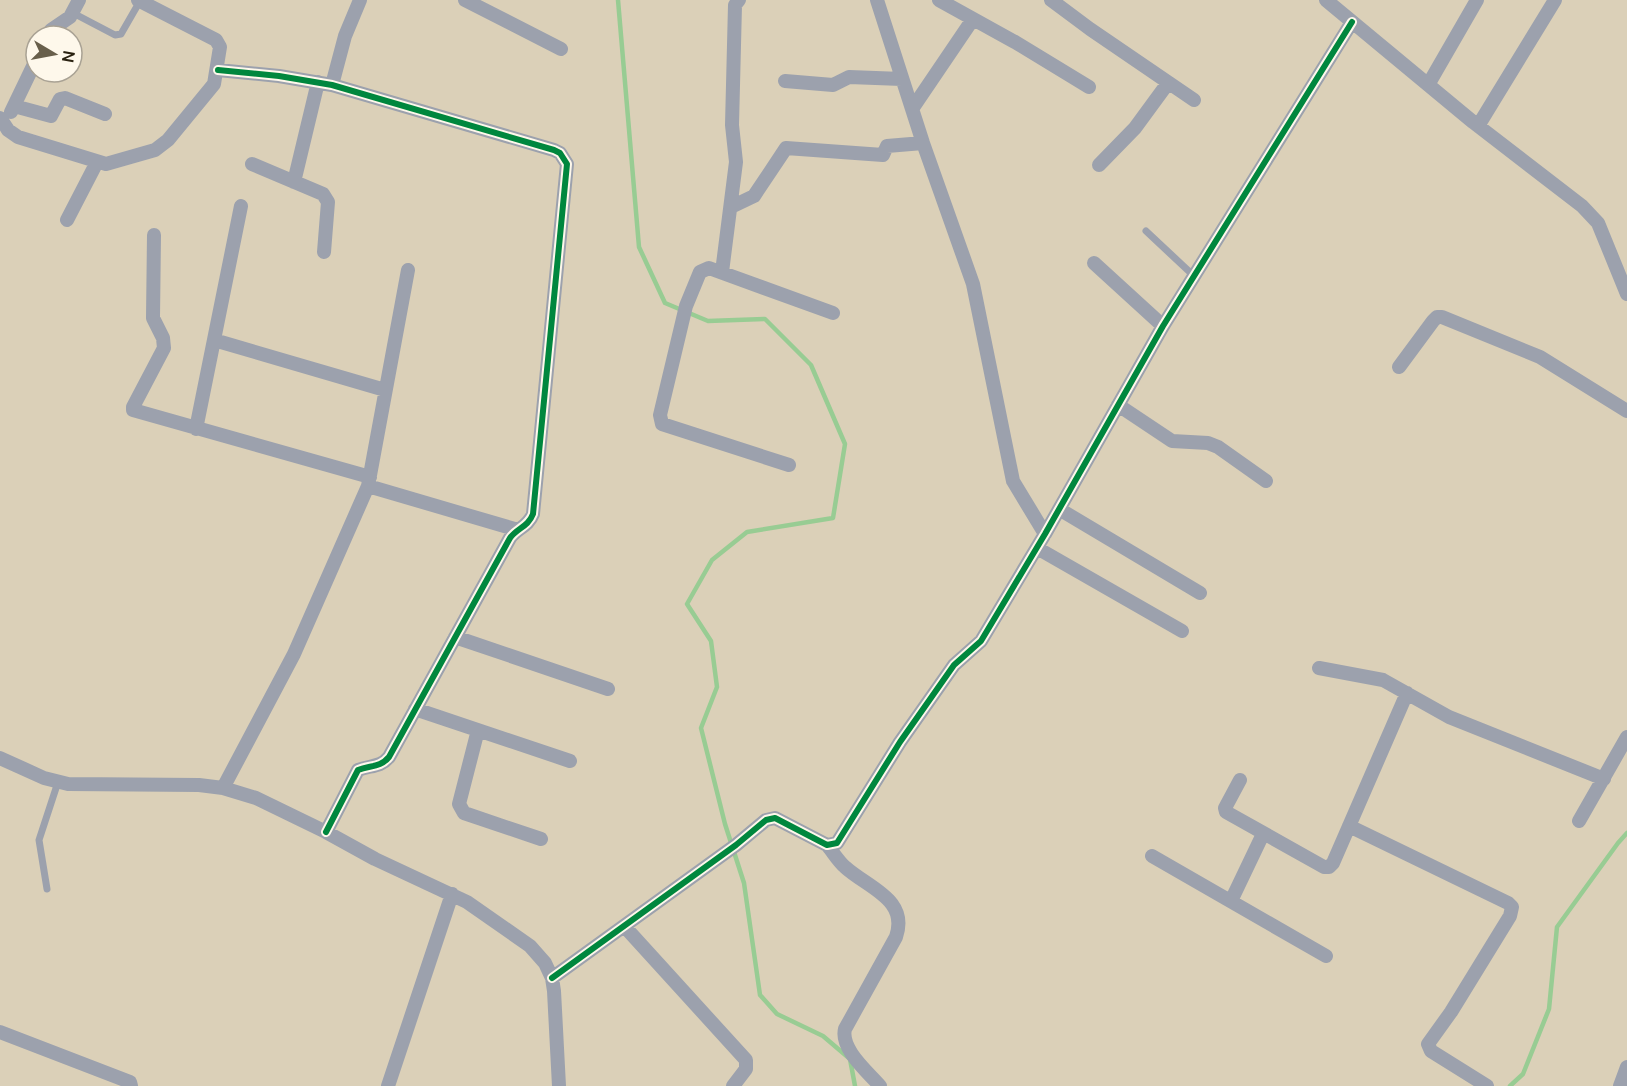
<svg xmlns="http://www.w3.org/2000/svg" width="1627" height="1086" font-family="Manrope,sans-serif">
  <rect width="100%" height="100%" fill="#dbd0b8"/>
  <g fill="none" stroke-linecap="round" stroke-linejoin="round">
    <!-- stream -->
    <path stroke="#98cc93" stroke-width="4.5" d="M618,0l21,247 26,56 43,18 57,-2 46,46 34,79 -12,74 -86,14 -35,28 -25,44 24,37 6,46 -16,41 24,96 19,59 16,112 17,19 46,22 27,23 5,27
      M1510,1086l13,-12 26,-65 8,-82 61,-84 9,-10"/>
    <!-- lane -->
    <path stroke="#9ca1ad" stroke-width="7" d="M73,13l42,22 6,-1 19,-33
      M1146,231l48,45
      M47,889l-8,-49 19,-58"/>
    <!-- street -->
    <path stroke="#9ca1ad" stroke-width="14" d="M465,0l96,49
      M877,0l46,143 50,141 40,197 32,53
      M939,0l76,42 74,45
      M1051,0l39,29 104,71
      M1326,0l147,122 109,84 16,17 29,71
      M48,36l3,-6 19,-13 9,-17
      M218,70l61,6 53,9 222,65 6,3 7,11 -34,350c-5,13 -16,14 -23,24l-121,219c-9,11 -19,8 -31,13l-32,62
      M785,81l48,4 16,-8 53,2
      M332,85l13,-49 15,-36
      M1428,85l49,-85
      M14,106l37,10 9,-17 5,-1 40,16
      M912,109l61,-90
      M11,112l25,-52
      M0,118l8,12 10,7 88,27 49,-14 13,-10 46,-56 6,-37 -4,-7 -78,-40
      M1478,126l77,-126
      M252,164l71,30 5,8 -4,50
      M1099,165l36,-37 33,-45
      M294,182l24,-100
      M731,207l23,-11 32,-48 97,7 4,-9 36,-3
      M67,220l30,-58
      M154,235l-1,83 10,20 1,10 -31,59v3l237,67
      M1094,263l69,63
      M722,272l14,-110 -4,-37 3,-120 4,-5
      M214,340l171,50
      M1399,367l34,-46 4,-4h5l98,40 87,54
      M1118,405l54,36 36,2 10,4 48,34
      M196,429l45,-223
      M789,465l-127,-41 -2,-9 26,-109 14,-34 9,-4 124,45
      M368,486l150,44
      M1059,509l141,84
      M1037,548l145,83
      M455,637l153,52
      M1319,668l64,12 66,37 155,62
      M415,709l155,52
      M478,730l-19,74 5,9 77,26
      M0,758l44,20 24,6 131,1 24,3 33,10 70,34 49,27 92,43 63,44 15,17 7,15 2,13 5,95
      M1240,780l-15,28 1,4 98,55h5l4,-4 74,-170
      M223,788l71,-134 74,-168 40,-216
      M1579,821l48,-84
      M1349,826l159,77 4,4 -2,9 -59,96 -23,32 3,7 56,35
      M827,845c6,7 11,16 18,22 23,21 64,32 51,70l-51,92c-5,20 23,43 35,57
      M1152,856l174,100
      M1231,901l32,-67
      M625,927l121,133v9l-13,17
      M552,978l184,-133 30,-25 9,-2 52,27 10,-2 63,-101 54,-77 27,-24 64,-107 118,-208 189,-304
      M0,1032l130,50 1,4
      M388,1086l64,-192
      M1620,1086l7,-19"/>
    <defs>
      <path id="cycleway" d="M218,70l61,6 53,9 222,65 6,3 7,11 -34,350c-5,13 -16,14 -23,24l-121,219c-9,11 -19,8 -31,13l-32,62
        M552,978l184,-133 30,-25 9,-2 52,27 10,-2 63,-101 54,-77 27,-24 64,-107 118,-208 189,-304"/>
    </defs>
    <!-- cycleway casing -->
    <use href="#cycleway" stroke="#fef8eb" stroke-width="10"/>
    <!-- cycleway -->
    <use href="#cycleway" stroke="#00873e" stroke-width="6"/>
  </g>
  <!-- north arrow -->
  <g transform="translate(54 54) rotate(100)"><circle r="28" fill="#fef8eb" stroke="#a9a294" stroke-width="1.5"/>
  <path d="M0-4.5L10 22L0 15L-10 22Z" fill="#685f4b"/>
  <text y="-9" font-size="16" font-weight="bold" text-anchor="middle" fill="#2a2211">N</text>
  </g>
</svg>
